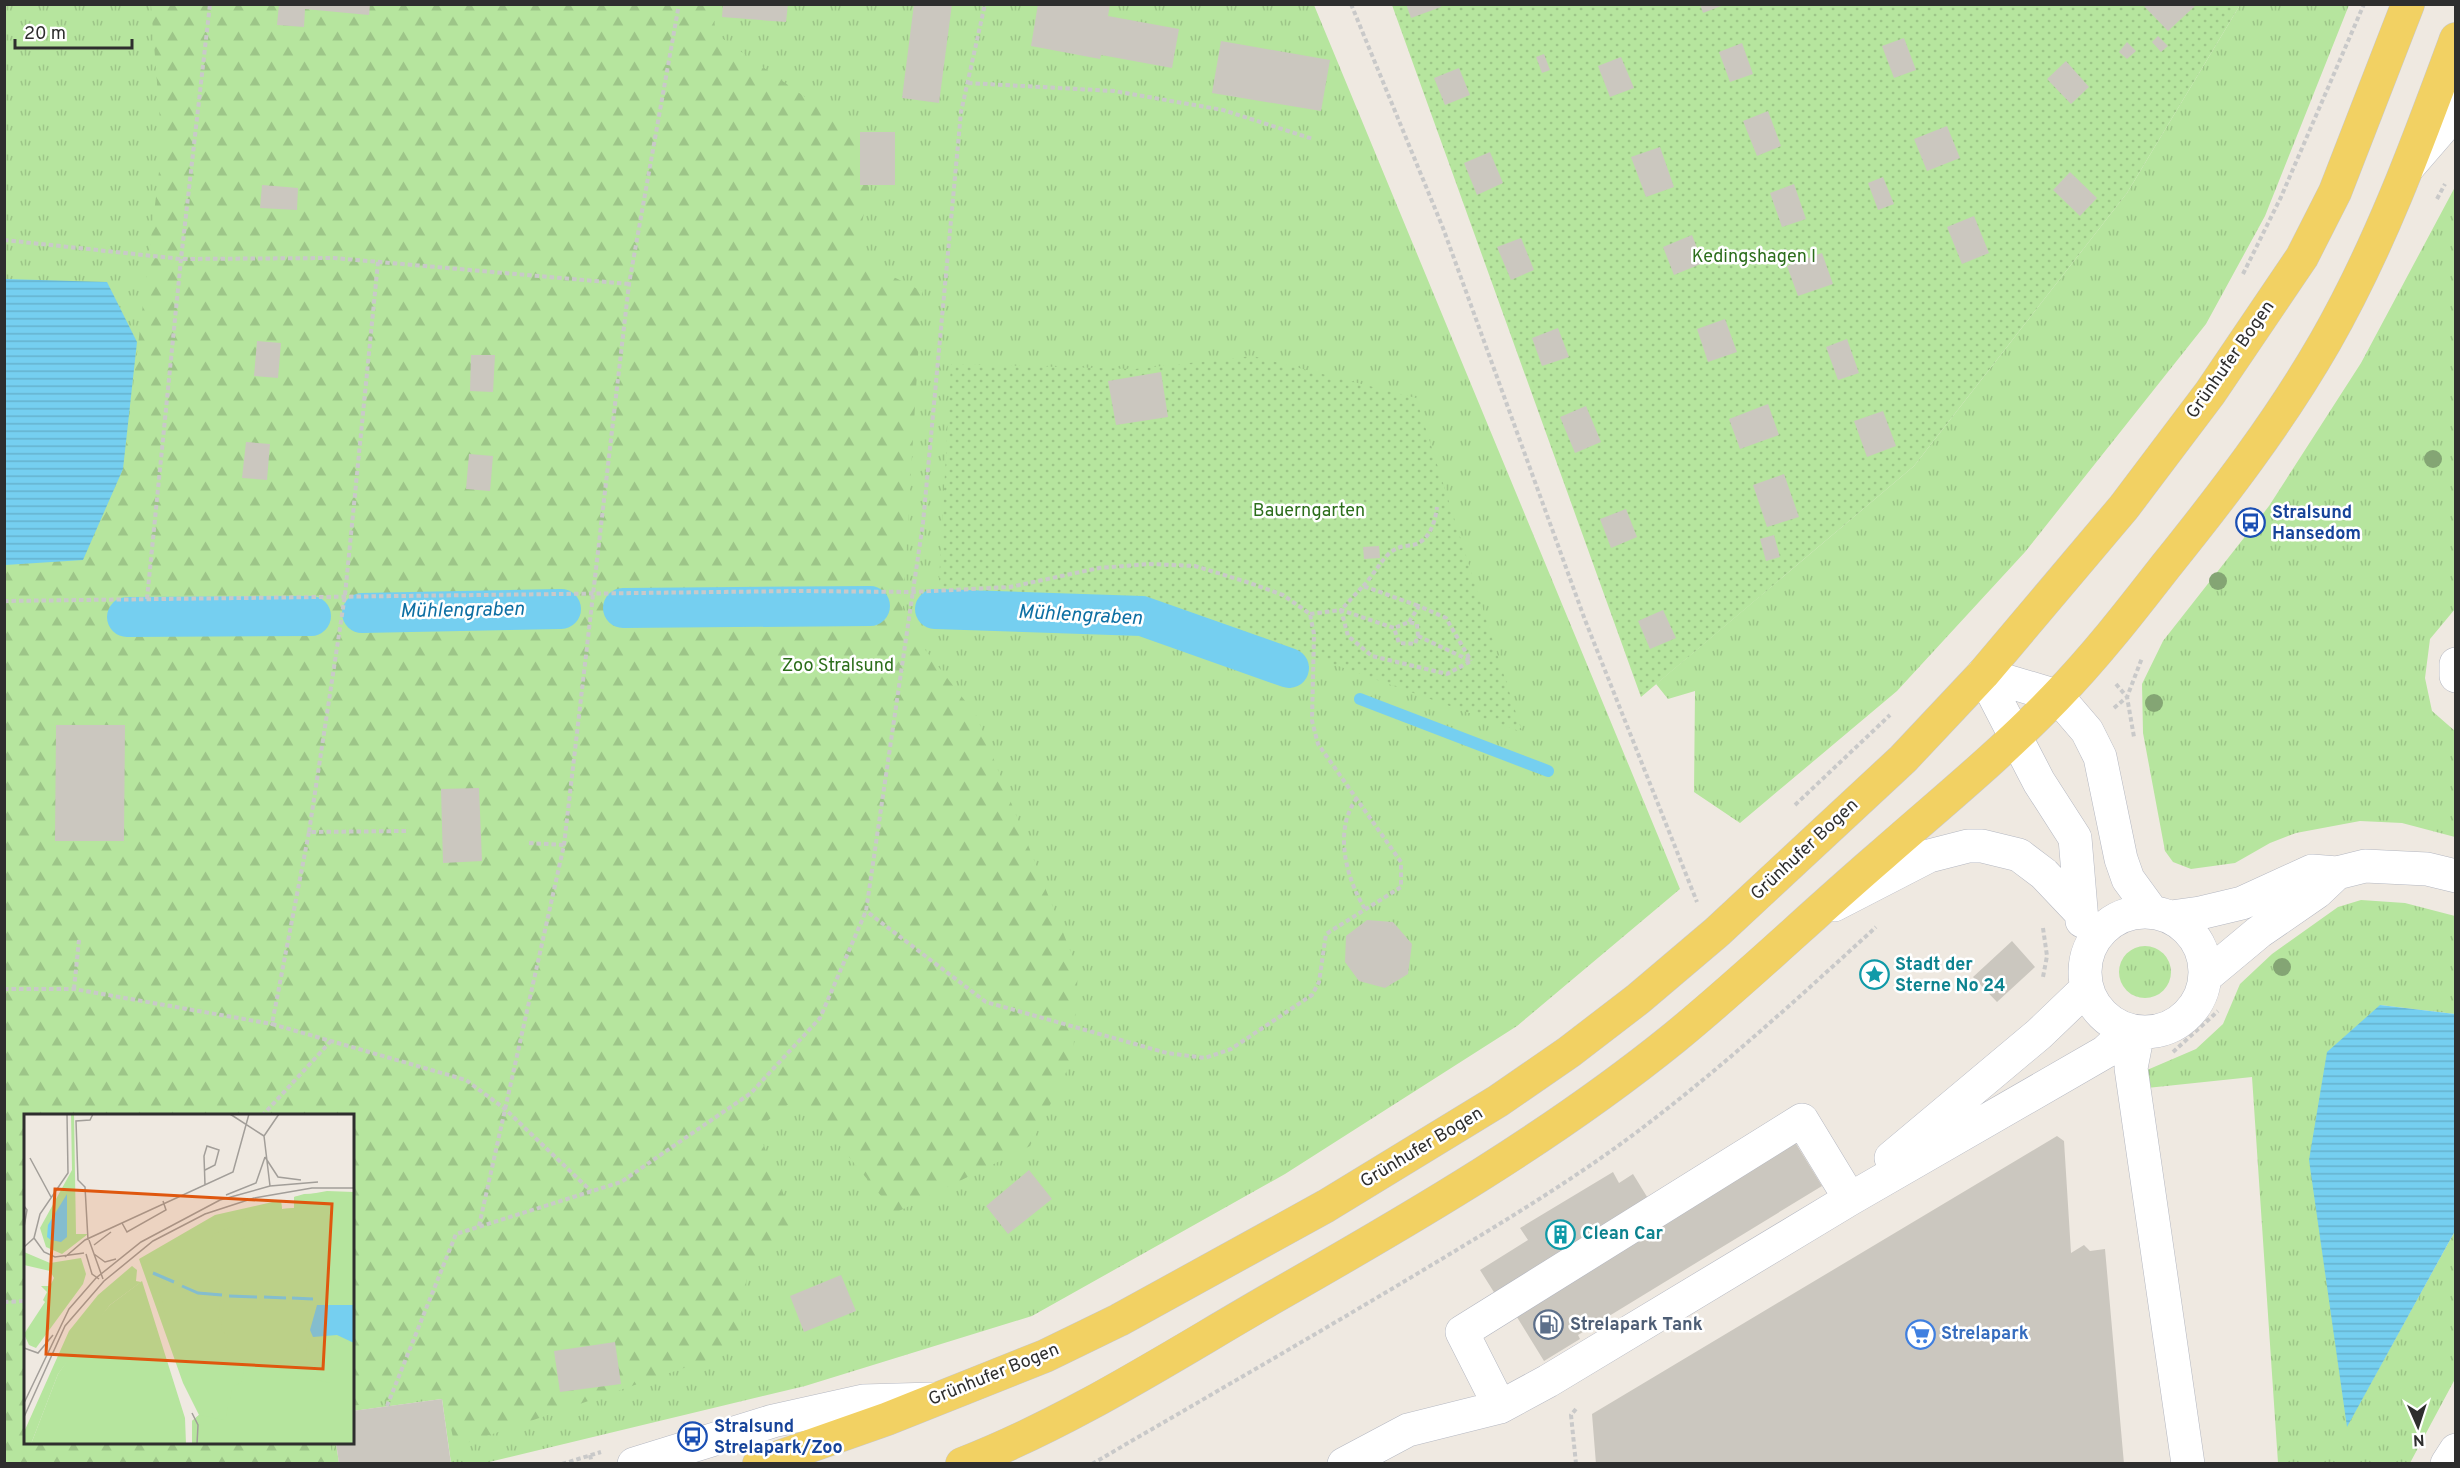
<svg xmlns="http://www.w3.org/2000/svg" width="2460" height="1468" font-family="Overpass,sans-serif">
  <defs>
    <pattern id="grass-tufts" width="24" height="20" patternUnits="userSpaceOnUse" patternTransform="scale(1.5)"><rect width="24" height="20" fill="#b6e59e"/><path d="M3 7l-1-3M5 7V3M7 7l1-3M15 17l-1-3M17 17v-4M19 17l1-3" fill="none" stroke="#9dc588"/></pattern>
    <pattern id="forest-firs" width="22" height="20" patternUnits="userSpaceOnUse" patternTransform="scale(1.5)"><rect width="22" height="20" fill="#b6e59e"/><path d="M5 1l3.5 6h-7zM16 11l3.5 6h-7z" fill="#9dc588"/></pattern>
    <pattern id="garden-dots" width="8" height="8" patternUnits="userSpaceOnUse" patternTransform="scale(1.5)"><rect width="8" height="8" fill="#b6e59e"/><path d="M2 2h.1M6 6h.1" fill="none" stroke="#9dc588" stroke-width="1.8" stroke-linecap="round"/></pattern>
    <pattern id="water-rules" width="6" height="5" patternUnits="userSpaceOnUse" patternTransform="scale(1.5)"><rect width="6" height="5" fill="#75cff0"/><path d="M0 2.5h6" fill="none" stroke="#66b2ce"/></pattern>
  </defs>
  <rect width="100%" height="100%" fill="#efe9e1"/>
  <!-- grass -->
  <path fill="url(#grass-tufts)" d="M5,5h1309l366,884 -163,137 -232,148 -253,142 -227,70 -320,77h-34l-9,-64 -89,12 -1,-295h-326v326l310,1 3,20 -334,1z
    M2240,5h109l-84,211 -59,108 -181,228 -128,139 -157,132 -46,-31 1,-101 -27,8 -12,-15 258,-218 213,-273z
    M2455,187v422l-25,30 -5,39 7,33 23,20v106l-53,-14 -42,-2 -64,12 -26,10 -35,20 -44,6 -18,-7 -8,-11 -22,-118 -1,-49 21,-43 106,-135 92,-143z
    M2361,900l44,3 50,13v98l-75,-9 -33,421 108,-195v148l-45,84h-132l-26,-386 -105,11v-18l49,-21 27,-25 17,-40 32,-30 66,-47z
    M2119 972a26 26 0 1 1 52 0a26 26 0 1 1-52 0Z"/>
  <!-- forest -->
  <path fill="url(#forest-firs)" d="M151,5h561l4,29 161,114 -22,110 67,33 -20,329 74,95 102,255 -5,88 -43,88 -135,67 -96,-117 -42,33 41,101 -51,45 -11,75 -281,97 -12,-56 -90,15 -1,-290h-326v326l304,1 4,20 -329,1v-899l78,-6 40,-90 39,-322z"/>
  <!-- garden -->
  <path fill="url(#garden-dots)" d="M1392,5h848l-113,188 -213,273 -273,231z
    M1253,356l163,42 106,334 -373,-134 -211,1 13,-235 184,5z"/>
  <!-- water -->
  <path fill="url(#water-rules)" d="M5,279l102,3 30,60 -14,127 -40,91 -78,5z
    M2380,1005l75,9v217l-108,196 -38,-267 18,-108z"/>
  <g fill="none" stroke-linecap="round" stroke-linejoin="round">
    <!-- stream -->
    <path stroke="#75cff0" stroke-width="12" d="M1360,699l188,72"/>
    <!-- canal -->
    <path stroke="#75cff0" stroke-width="40" d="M623,608l247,-2
      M935,609l207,7 147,52
      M362,613l199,-4
      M127,617l184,-1"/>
  </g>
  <!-- building -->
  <path fill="#cbc7bf" d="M279,4h91l-1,11 -64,-6 -1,18 -27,-2z
    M723,4h65l-2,18 -64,-5z
    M914,4h38l-13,99 -37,-5z
    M1038,4h72l-2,12 71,13 -7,39 -71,-13 -1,4 -69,-13z
    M1406,4h34l1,3 -30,11z
    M1700,4h24v1l-21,8z
    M2142,4h52l1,2 -27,25z
    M2158,36l10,10 -7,6 -9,-10z
    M1904,38l12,32 -22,8 -12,-32z
    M1221,41l109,19 -9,51 -109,-18z
    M2127,42l9,9 -9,8 -8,-7z
    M1742,43l11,31 -23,8 -11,-30z
    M1544,54l6,16 -8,3 -6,-16z
    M1621,57l13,31 -24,9 -12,-31z
    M2066,61l23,26 -18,17 -24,-25z
    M1459,68l11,27 -25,10 -11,-27z
    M1768,111l13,35 -24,10 -14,-35z
    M1947,126l13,32 -33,13 -13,-32z
    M860,132h35v53h-35z
    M1660,147l14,40 -28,10 -15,-40z
    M1490,152l13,31 -26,12 -13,-32z
    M2070,172l27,26 -17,18 -27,-26z
    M1883,177l11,27 -16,6 -10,-27z
    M1794,184l12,35 -24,8 -12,-34z
    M262,185l36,3 -1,22 -37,-2z
    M1974,216l15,37 -27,11 -15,-37z
    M1692,235l11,28 -29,12 -11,-28z
    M1521,238l13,32 -23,10 -14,-33z
    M1822,253l11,31 -35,12 -11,-30z
    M1725,319l12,33 -29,10 -11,-33z
    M1558,328l11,29 -27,9 -10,-28z
    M1847,339l12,34 -21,7 -12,-33z
    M257,341l24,2 -3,35 -24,-2z
    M471,355h24l-2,37 -23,-1z
    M1161,372l7,45 -52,8 -8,-44z
    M1768,404l11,31 -39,14 -11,-30z
    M1586,406l15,36 -26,11 -15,-36z
    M1883,411l13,35 -29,11 -13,-36z
    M246,442l24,2 -3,36 -25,-2z
    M469,454l24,2 -3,35 -24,-2z
    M1784,474l15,43 -32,10 -14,-42z
    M1626,509l11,28 -26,11 -11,-29z
    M1774,535l6,22 -14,4 -6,-22z
    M1379,546l1,12 -16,1 -1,-12z
    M1663,610l13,28 -26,11 -12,-28z
    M56,725h69l-1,116h-69z
    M479,788l3,73 -39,2 -2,-74z
    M1367,920l26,2 19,22 -4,30 -23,14 -26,-7 -14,-19 1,-26z
    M2012,941l23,26 -38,35 -24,-25z
    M1782,1121l40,65 -244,149 2,4 -36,22 -32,-52 -15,-12 -17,-27 48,-30 -8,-12 93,-56 6,11 14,-9 16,26z
    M2057,1136l7,5 7,112 13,-8 6,6 15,-2 19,215h-528l-4,-50z
    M1029,1170l23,29 -44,35 -22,-28z
    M841,1275l15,36 -52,21 -14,-36z
    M615,1342l6,42 -61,8 -6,-41z
    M442,1399l9,65h-112l-3,-22h16v-31z"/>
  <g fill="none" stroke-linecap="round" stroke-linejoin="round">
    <defs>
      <path id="minor" d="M2410,165l32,-37 14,-25
        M2456,664v12
        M1983,674l74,22 30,35 13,26 21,102 7,20 24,33
        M1983,674l56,108 36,56 7,83
        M1834,905l95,-49 39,-10h14l37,9 25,19 36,38
        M2085 972a60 60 0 1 1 120 0a60 60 0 1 1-120 0Z
        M2171,917l29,-4 42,-10 70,-32 25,2 28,-7 62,3 29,7
        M2205,977l54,-45 58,-40 20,-19
        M2138,1032l-7,36 57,396
        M1891,1158l148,-124 47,-45
        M1500,1407l-38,-75 340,-212 48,79
        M634,1464l139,-43 90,-20 70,-2
        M1344,1464l64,-34 92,-23 48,-26 302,-182 255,-147 24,-22
        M2447,1464l9,-14"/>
      <path id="major" d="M759,1464l128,-45 158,-63 74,-36 207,-114 172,-105 71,-49 69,-53 79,-67 186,-173 80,-85 141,-167 86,-114 92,-136 33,-65 73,-188
        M962,1464c113,-44 214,-111 319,-171 135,-77 272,-157 393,-255 71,-58 138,-123 208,-183 59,-52 119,-101 173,-157 40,-41 75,-86 110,-131 58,-72 114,-145 160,-225 55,-96 93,-200 131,-303"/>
    </defs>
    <!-- minor casing -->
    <use href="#minor" stroke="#b4b7c1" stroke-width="34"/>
    <!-- major casing -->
    <use href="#major" stroke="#c9c9c9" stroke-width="34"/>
    <!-- path -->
    <path stroke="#c9c9c9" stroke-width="4" stroke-dasharray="4.5 3" stroke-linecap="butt" d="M1351,4l92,224 142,392 112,282
      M968,83l146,8 109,19 90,29
      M2437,199l8,-15
      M4,240l177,19 153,-1 295,26
      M2243,274l38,-77 83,-193
      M1363,586c12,-12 19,-29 31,-36 6,-4 13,-4 19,-5 17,-4 22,-23 24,-38
      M147,599l34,-340 29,-255
      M4,601l793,-10 116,1 97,-5 89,-19 50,-4 46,2 55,17 33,12 27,19 4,20 -2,87 6,23 83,118v25l-75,47 -7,48 -7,13 -81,54 -26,9 -38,-5 -181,-51 -120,-91
      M1310,614l31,-4 53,18 5,15 16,1 3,-8 -1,-12 -8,-2 -15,6
      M1409,622l10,-16 27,12 25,43
      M1418,636l53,25 -24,13 -75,-18 -24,-20 -7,-26 22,-24 56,20
      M2116,684l11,13 7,40
      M2114,708l13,-11 15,-39
      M1357,798c-24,32 -11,80 8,111
      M1795,805l95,-90
      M406,831l-97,1 -37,192 194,56 39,29 86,82
      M309,832l36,-237 33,-333
      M529,843l35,2
      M2043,928l4,28 -4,21
      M4,989h70l198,35
      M74,989l5,-49
      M2173,1052l45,-41
      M262,1116l69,-75
      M479,1226l85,-381 65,-561 50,-280
      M4,1302l22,-1
      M387,1406l69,-172 165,-52 130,-89 69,-75 46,-107 57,-388 38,-411 24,-108
      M590,1455l2,9
      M562,1464l39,-12
      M1092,1464c108,-63 216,-125 323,-189 83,-50 168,-100 244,-160 76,-59 147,-124 217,-188
      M1576,1464l-5,-49 5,-6"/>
    <!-- minor -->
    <use href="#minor" stroke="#fff" stroke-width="33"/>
    <!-- major -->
    <use href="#major" stroke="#f2d163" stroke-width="33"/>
  </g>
  <!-- trees -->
  <g fill="#84a574">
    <circle cx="2433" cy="459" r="9"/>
    <circle cx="2218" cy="581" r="9"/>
    <circle cx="2154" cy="703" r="9"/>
    <circle cx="2282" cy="967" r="9"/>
  </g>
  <!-- icons -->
  <defs>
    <symbol id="bus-ring" viewBox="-11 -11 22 22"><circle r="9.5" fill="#fff" stroke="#1a4fb4" stroke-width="1.5"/><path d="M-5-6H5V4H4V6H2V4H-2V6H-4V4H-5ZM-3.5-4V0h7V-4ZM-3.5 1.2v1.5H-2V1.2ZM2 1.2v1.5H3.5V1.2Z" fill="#1a4fb4"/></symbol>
    <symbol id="sight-ring" viewBox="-11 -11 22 22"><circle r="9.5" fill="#fff" stroke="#0f9aa8" stroke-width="1.5"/><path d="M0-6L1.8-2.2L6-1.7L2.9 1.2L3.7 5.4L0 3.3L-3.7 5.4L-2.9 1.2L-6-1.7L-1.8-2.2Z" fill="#0f9aa8"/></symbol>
    <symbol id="building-ring" viewBox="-11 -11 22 22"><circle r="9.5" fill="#fff" stroke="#0f9aa8" stroke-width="1.5"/><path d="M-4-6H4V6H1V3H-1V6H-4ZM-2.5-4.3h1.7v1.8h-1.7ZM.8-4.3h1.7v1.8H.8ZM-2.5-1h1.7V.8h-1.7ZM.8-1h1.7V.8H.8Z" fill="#0f9aa8"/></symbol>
    <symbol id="fuel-ring" viewBox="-11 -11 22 22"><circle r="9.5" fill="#fff" stroke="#5c6f8a" stroke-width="1.5"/><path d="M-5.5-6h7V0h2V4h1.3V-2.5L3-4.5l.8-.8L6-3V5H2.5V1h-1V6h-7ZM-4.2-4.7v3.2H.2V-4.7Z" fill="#5c6f8a"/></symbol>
    <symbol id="supermarket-ring" viewBox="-11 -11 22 22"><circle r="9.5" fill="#fff" stroke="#3f7fe0" stroke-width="1.5"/><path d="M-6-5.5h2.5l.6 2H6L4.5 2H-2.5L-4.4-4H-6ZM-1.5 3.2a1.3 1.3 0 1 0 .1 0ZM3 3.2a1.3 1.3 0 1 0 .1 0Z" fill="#3f7fe0"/></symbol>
  </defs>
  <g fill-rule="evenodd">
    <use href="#bus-ring" x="2234" y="506" width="33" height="33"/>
    <use href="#sight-ring" x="1858" y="958" width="33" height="33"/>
    <use href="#building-ring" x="1544" y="1218" width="33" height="33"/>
    <use href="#fuel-ring" x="1532" y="1308" width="33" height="33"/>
    <use href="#supermarket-ring" x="1904" y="1318" width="33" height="33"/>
    <use href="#bus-ring" x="676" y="1420" width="33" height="33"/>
  </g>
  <g text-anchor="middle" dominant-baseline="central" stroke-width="5" stroke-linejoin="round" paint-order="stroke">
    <!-- park labels -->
    <g font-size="18" fill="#2c6e1b" stroke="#fff">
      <text x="1754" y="257">Kedingshagen I</text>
      <text x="1309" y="511">Bauerngarten</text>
      <text x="838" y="666">Zoo Stralsund</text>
    </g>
    <!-- street labels -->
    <g font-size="18" fill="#2e2e2e" stroke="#fff">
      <text transform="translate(2231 360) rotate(-55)">Grünhufer Bogen</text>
      <text transform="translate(1805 850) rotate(-43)">Grünhufer Bogen</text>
      <text transform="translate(1422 1148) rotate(-31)">Grünhufer Bogen</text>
      <text transform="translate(994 1375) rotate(-22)">Grünhufer Bogen</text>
    </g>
    <!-- transit labels -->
    <g font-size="18" font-weight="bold" fill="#164399" stroke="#fff" text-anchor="start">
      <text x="2272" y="513">Stralsund<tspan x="2272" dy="21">Hansedom</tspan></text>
      <text x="714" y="1427">Stralsund<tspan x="714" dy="21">Strelapark/Zoo</tspan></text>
    </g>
    <!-- culture labels -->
    <g font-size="18" font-weight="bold" fill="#0d838f" stroke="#fff" text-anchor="start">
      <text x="1895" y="965">Stadt der<tspan x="1895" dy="21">Sterne No 24</tspan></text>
      <text x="1582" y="1234">Clean Car</text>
    </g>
    <!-- service labels -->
    <g font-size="18" font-weight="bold" fill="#4e5e75" stroke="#fff" text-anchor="start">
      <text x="1570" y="1325">Strelapark Tank</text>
    </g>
    <!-- shop labels -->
    <g font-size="18" font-weight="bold" fill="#366cbe" stroke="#fff" text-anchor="start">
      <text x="1941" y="1334">Strelapark</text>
    </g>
    <!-- water labels -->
    <g font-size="20" font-style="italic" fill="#0d6fa3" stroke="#fff">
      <text transform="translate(462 611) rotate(-1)">Mühlengraben</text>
      <text transform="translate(1080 616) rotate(3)">Mühlengraben</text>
    </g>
  </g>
  <!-- overview -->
  <g transform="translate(24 1114)">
    <rect width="330" height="330" fill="#efe9e1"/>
    <path d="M47,0h3l2,120h12l-26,20 -16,-7 -6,-19 32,-58zM330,78v206l-162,46v-23l7,-6 -16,-32 -44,-124 76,-44 66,-15 1,9 12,-1v-11l10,-3zM0,138l26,11 31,-5 5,16 -3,10 -47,64 -7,-3 -5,-11 21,-32 -2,-2 4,-8 -6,-6h9l4,-8 -4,-7 -26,-6zM108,152l5,4 -1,11 5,1 -31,23 -52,69 -27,70h-7v-12l45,-101 29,-36z" fill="#b6e59e"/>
    <path d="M303,77l27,1v113l-37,1 -11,45 1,27 24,5v-36l6,-12 17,8v101h-162v-23l7,-6 26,5 8,-34 8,-3 3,-11 -1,-11 -18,-14 3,-12 -7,-4 4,-37 -17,-41 1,-10 5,-9 16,-7 9,13 6,-3 -4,-11 7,-13 33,-10 1,6 13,-1 -1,-11z" fill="#b6e59e"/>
    <path d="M132,164l41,17 24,1 -3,26h-34l-18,-6zM118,167l43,137 1,26h-155l27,-70 27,-39 25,-30z" fill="#b6e59e"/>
    <path d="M43,80v43l-6,5 -10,-2 -4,-3 1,-12zM293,191h37v38l-17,-8 -24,2 -3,-7z" fill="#75cff0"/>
    <path fill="none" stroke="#75cff0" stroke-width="3" d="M129,159l21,9M158,172l16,7 24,2M205,182l28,1M240,183l22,1M268,184l21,1"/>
    <path fill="none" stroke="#a29e99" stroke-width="1.5" d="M206,0l34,22M240,22l6,50M240,22l15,-22M241,43l13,20 23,3M6,44l21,39M181,56l10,-5 4,-15 -12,-4 -3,10 1,29M202,81l30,-12 9,-26M0,92l3,4 -3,17M98,109l5,9 39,-22 -3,-9M10,124l10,14 11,5 29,-4M64,126l-3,-53 -7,-7 -2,-59 14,-1 3,-6M65,126l14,39M70,131l17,-13M0,133l10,-9 6,-24 28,-41 -1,-59M62,140l6,20 7,5M70,140l11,8 11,-3M41,143l20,-17 148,-68 16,-58M0,234l14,5 15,-18M0,289l45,-94 27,-31 45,-36 79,-42 50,-14 48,-4M168,299l6,12 -1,19M0,303l41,-91 39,-45 49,-40 52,-27 49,-16 58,-10h42"/>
    <path fill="#df570e" fill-opacity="0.15" stroke="#df570e" stroke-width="3" d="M31,75l277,15 -9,165 -277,-15z"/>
    <rect width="330" height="330" fill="none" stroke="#2e2e2e" stroke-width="3"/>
  </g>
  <!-- border -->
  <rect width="2460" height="1468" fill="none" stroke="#2e2e2e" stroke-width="12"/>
  <!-- north arrow -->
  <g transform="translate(2418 1426) rotate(177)" stroke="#ffffff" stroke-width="4.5" paint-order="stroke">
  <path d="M0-4.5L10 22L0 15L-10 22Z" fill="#2e2e2e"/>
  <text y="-9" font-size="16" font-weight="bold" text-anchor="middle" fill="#2e2e2e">N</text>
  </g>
  <!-- scale -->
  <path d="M15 39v9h117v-9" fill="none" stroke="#2e2e2e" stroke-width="3"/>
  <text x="24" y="39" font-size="18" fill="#2e2e2e" stroke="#ffffff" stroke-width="4.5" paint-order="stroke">20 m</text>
</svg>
